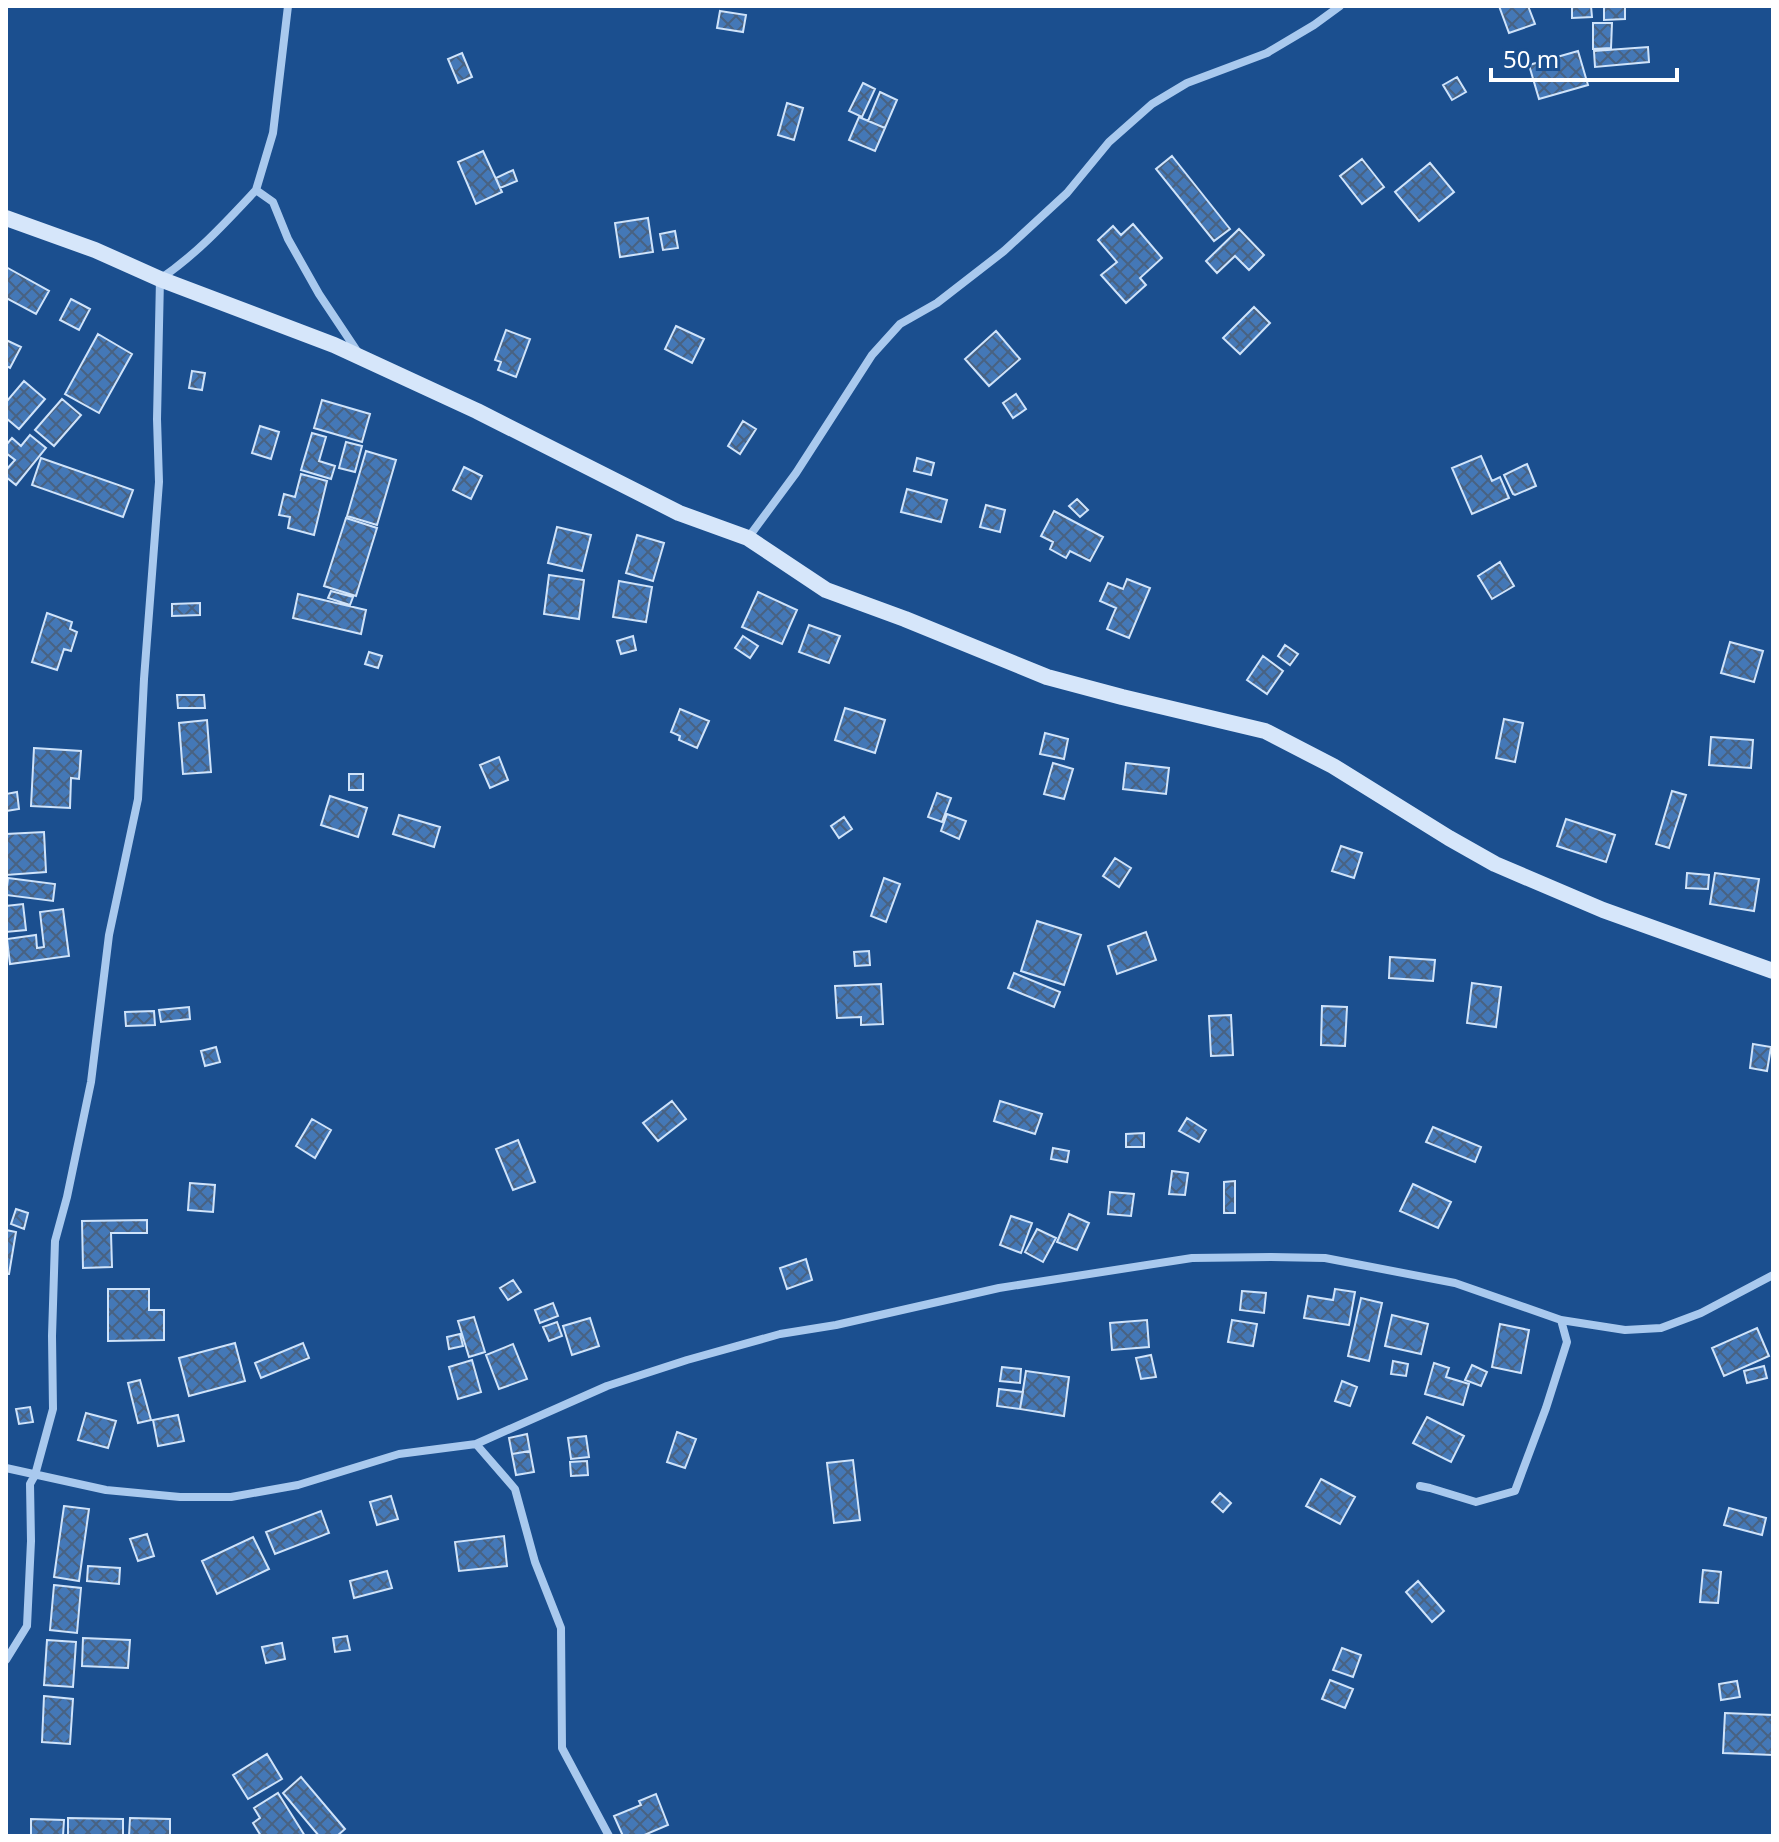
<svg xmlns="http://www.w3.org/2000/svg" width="1779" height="1842" font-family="'Noto Sans',sans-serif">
  <defs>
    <pattern id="building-cross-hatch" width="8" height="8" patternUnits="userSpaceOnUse" patternTransform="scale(2)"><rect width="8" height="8" fill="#4478b7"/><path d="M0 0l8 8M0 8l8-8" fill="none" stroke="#486282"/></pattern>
  </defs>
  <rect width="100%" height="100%" fill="#1b4f8f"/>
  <!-- building -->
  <path fill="url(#building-cross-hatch)" stroke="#cfe3fa" stroke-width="2" d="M1499,6h29l7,18 -26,9z
    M1572,6h19l1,11 -20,1z
    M1604,6h21v13l-21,1z
    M720,11l26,4 -3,17 -26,-4z
    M1593,23h19l-1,25 -18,1z
    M1648,47l1,15 -54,5 -1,-16z
    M1578,51l10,34 -49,14 -10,-34z
    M462,53l10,24 -14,6 -10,-24z
    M1457,77l9,15 -14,8 -9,-15z
    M863,83l12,6 -13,28 -13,-6z
    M880,92l17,8 -12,28 -17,-7z
    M787,103l16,5 -9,32 -16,-5z
    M859,117l26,11 -10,23 -26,-11z
    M483,151l19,41 -26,12 -18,-42z
    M1172,156l58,73 -16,12 -58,-72z
    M1362,159l22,28 -22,17 -22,-28z
    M1430,163l24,29 -35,29 -24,-29z
    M513,170l4,11 -17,7 -4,-10z
    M648,218l5,34 -33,5 -5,-34z
    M1133,224l29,34 -22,20 6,7 -20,18 -25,-28 16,-13 -19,-22 15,-14 8,9z
    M1239,229l25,26 -15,15 -14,-14 -18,17 -11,-12z
    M675,231l3,17 -15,2 -3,-16z
    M6,267l43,24 -13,23 -30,-16z
    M71,299l19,10 -11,21 -19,-10z
    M1254,307l16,16 -30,31 -17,-16z
    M676,326l28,13 -12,24 -27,-14z
    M506,330l24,9 -14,38 -18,-7 3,-8 -6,-2z
    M996,331l24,28 -31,27 -24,-27z
    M98,334l34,20 -33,59 -34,-19z
    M6,340l15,7 -11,21 -4,-2z
    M192,371l13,2 -3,17 -13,-2z
    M24,381l21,18 -26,30 -13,-11v-16z
    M1016,394l10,15 -13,9 -10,-15z
    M62,399l19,16 -27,31 -19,-16z
    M322,400l48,14 -8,28 -48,-14z
    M743,421l13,8 -16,25 -12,-8z
    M260,426l19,6 -8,27 -19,-6z
    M312,433l14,4 -7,24 16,5 -4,13 -30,-9z
    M30,435l16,13 -30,37 -10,-8v-7l9,-10 -9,-7v-8l6,-7 9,8z
    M346,442l16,4 -7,26 -16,-4z
    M366,451l30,9 -19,65 -30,-9z
    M1481,456l11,25 8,-4 9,21 -37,16 -20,-46z
    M41,458l92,32 -10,27 -91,-32z
    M917,458l17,5 -3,12 -17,-4z
    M1527,464l9,22 -21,9 -2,-1 -9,-19z
    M464,467l18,9 -11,23 -18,-9z
    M301,474l26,7 -13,54 -26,-7 2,-11 -11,-2 5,-21 11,3z
    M907,489l40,11 -6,22 -40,-10z
    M1077,499l11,11 -8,7 -11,-11z
    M986,505l19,5 -5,22 -20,-5z
    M1054,511l49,26 -13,24 -20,-10 -4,7 -16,-9 3,-7 -12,-6z
    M346,518l31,10 -21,68 -32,-10z
    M557,527l34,8 -9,36 -34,-8z
    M637,535l27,8 -11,38 -27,-8z
    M1500,562l14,24 -22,13 -14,-23z
    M549,575l35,5 -5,39 -35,-5z
    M1127,579l23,9 -21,50 -22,-9 9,-21 -16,-7 8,-18 15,6z
    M619,581l33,6 -6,35 -33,-5z
    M331,591l22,6 -3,8 -22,-7z
    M758,592l39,18 -15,34 -40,-17z
    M298,594l68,16 -5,24 -68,-16z
    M200,603v12l-28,1v-12z
    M47,613l25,9 -2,7 7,3 -6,19 -7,-2 -7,21 -25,-8z
    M809,625l31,11 -11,27 -30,-11z
    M633,636l3,14 -15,4 -4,-13z
    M743,636l15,10 -8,12 -15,-10z
    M1730,642l33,9 -9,31 -33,-9z
    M1285,645l13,9 -8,11 -12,-9z
    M369,652l13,4 -4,12 -13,-4z
    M1263,656l20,15 -16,23 -20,-14z
    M177,695h27l1,13h-27z
    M845,708l40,12 -10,33 -40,-13z
    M680,709l29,12 -12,27 -18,-8 1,-4 -9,-4z
    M1504,719l19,4 -8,39 -19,-4z
    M207,720l4,52 -28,2 -4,-51z
    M1045,733l23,6 -4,20 -24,-5z
    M1711,737l42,3 -2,28 -42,-3z
    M34,748l47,3 -2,28 -8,-1 -1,30 -39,-2z
    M499,757l9,23 -18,8 -10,-23z
    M1053,763l20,6 -9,30 -20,-5z
    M1126,763l43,5 -3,26 -43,-5z
    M349,774h14v16h-14z
    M1672,791l14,4 -17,53 -13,-4z
    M17,792l2,17 -13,2v-17z
    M937,793l14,5 -9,24 -14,-5z
    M330,796l37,12 -9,29 -37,-12z
    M947,814l19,7 -7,18 -18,-8z
    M399,815l41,12 -6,20 -41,-13z
    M844,817l8,12 -13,9 -8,-12z
    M1566,819l49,16 -9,27 -49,-16z
    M44,832l2,40 -40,3v-41z
    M1341,846l21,7 -8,25 -22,-7z
    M1115,858l16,10 -12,19 -16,-11z
    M1687,873l22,2 -1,14 -22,-1z
    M1715,873l44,6 -5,32 -44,-7z
    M8,878l47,6 -2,17 -47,-6z
    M884,878l16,6 -14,38 -15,-6z
    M23,904l3,26 -20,2v-26z
    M63,909l6,47 -59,8 -3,-25 29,-4 1,13 7,-1 -4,-35z
    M1037,921l44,14 -17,50 -43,-14z
    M1146,932l10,28 -39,14 -9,-28z
    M869,951l1,14 -15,1 -1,-14z
    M1390,957l45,3 -2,21 -44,-3z
    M1014,973l46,19 -6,15 -46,-19z
    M1472,983l29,4 -5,40 -29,-4z
    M881,984l2,40 -22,1v-8l-24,1 -2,-32z
    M1322,1006l25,1 -2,39 -24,-1z
    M189,1007l1,12 -29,3 -2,-12z
    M154,1011l1,14 -29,1 -1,-14z
    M1231,1015l2,40 -22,1 -2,-40z
    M1753,1044l18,3 -4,24 -17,-3z
    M216,1047l4,15 -15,4 -4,-15z
    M672,1101l14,18 -28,22 -15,-18z
    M1000,1101l42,13 -7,20 -41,-13z
    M1187,1118l19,12 -7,12 -20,-11z
    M312,1119l19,11 -16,28 -19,-12z
    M1433,1127l48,20 -6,15 -49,-20z
    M1144,1133v14h-18v-13z
    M518,1140l17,42 -22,8 -17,-41z
    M1053,1148l16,3 -2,11 -16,-3z
    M1172,1171l16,2 -3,22 -16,-1z
    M1235,1181v32h-11v-31z
    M190,1183l25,2 -2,27 -25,-2z
    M1413,1184l38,18 -13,26 -38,-17z
    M1110,1192l24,2 -3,22 -23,-2z
    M16,1209l12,4 -4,16 -13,-5z
    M1069,1214l20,9 -12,27 -20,-8z
    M1011,1216l21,7 -11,30 -21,-8z
    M147,1220v13h-36l1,34 -29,1 -1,-47z
    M1037,1229l19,9 -13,24 -18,-10z
    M6,1230l10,2 -7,42h-3z
    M806,1259l6,21 -25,9 -7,-21z
    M513,1280l8,12 -13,8 -8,-12z
    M108,1289h41v21h15v30l-56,1z
    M1335,1289l20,3 -6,33 -45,-7 4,-22 25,4z
    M1242,1291l24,2 -2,20 -24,-3z
    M1361,1298l21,5 -13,58 -21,-5z
    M553,1303l5,13 -18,7 -5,-13z
    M1392,1315l36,9 -7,30 -36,-8z
    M474,1317l11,35 -16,5 -11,-36z
    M590,1318l9,28 -27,9 -9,-29z
    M1147,1320l2,27 -37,3 -2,-27z
    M1232,1320l25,4 -4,22 -25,-4z
    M557,1322l5,14 -13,5 -6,-14z
    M1500,1324l29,6 -8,43 -29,-6z
    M1757,1328l12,28 -45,20 -12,-28z
    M460,1334l3,12 -14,3 -2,-12z
    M235,1343l10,38 -56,15 -10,-38z
    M303,1343l6,15 -48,20 -6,-15z
    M513,1344l14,35 -28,10 -13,-34z
    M1151,1355l5,22 -15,2 -5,-21z
    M472,1360l9,32 -23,7 -9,-32z
    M1393,1361l15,3 -2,12 -15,-2z
    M1434,1363l15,5 -3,9 23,7 -6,21 -38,-11z
    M1472,1365l15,7 -6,14 -16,-6z
    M1764,1366l3,12 -20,5 -3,-12z
    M1002,1367l19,2 -1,14 -20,-2z
    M1026,1371l43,6 -5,39 -44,-7z
    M140,1380l11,40 -13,3 -10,-40z
    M1342,1381l15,6 -7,19 -15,-5z
    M999,1389l24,3 -3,17 -23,-3z
    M30,1407l3,15 -14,2 -3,-15z
    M86,1413l30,8 -8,27 -30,-8z
    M178,1415l6,26 -26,5 -5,-26z
    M1427,1417l37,19 -13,26 -38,-19z
    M677,1432l19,7 -11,29 -18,-6z
    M527,1434l3,17 -18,3 -3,-16z
    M586,1436l3,21 -18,2 -3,-21z
    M530,1451l4,21 -18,3 -4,-21z
    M853,1460l7,60 -26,3 -7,-60z
    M587,1461l1,14 -17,1 -1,-14z
    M1321,1479l34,18 -15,27 -34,-18z
    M1220,1493l11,10 -8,9 -11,-10z
    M391,1496l7,23 -21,6 -7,-23z
    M64,1506l25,3 -10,72 -25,-4z
    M1729,1508l37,10 -4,17 -38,-10z
    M321,1511l8,22 -54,21 -9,-22z
    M147,1534l7,22 -16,5 -8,-22z
    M504,1536l3,30 -48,5 -4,-29z
    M253,1537l16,32 -52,25 -15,-33z
    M88,1566l32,2 -1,16 -32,-3z
    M1703,1570l18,2 -3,31 -18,-1z
    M387,1571l5,17 -38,10 -4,-17z
    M1418,1581l26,30 -12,11 -26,-30z
    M54,1585l27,3 -4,45 -27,-3z
    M347,1636l3,14 -15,2 -2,-14z
    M83,1638l47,2 -2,28 -46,-2z
    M47,1640l29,2 -3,45 -29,-2z
    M282,1643l3,16 -19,4 -4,-16z
    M1342,1648l19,7 -8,22 -20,-7z
    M1330,1680l23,9 -8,19 -23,-9z
    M1737,1681l3,16 -19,3 -2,-16z
    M44,1696l29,3 -3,45 -28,-2z
    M1725,1713l48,2v40l-50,-2z
    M267,1754l15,25 -34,20 -15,-24z
    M301,1777l44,52 -8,7h-18l-36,-43z
    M278,1793l27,43h-44l-8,-13 7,-5 -6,-10z
    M656,1794l12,31 -26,11h-19l-9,-20 27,-11 -2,-4z
    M68,1818l55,1v17h-55z
    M130,1818l40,1v17h-41z
    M31,1819l33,1 -1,16h-32z"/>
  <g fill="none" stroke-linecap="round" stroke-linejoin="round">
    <!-- street -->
    <path stroke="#a9c9ee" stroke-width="8" d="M288,6l-15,127 -17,57 17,12 15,37 31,55 40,60
      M748,538l48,-65 76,-118 28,-31 37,-21 67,-52 63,-58 42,-51 43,-38 35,-21 80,-30 47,-28 26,-19
      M476,1444l39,45 20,73 26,66 1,120 47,88
      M6,1468l100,22 74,7h51l67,-12 101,-31 77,-10 131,-58 80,-26 93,-26 56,-9 163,-37 193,-30 79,-1 54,1 130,25 106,37 64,10 36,-2 40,-15 72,-38
      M1420,1486l10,2 46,14 39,-11 31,-83 21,-66 -6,-22
      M6,1660l21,-34 4,-85 -1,-57 5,-9 18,-66 -1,-73 3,-95 12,-44 24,-115 18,-147 29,-136 6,-120 15,-197 -2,-63 3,-140c37,-25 66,-57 96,-89"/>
    <!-- secondary -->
    <path stroke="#d6e6fa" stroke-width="16" d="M6,218l89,32 65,29 174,66 143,66 202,102 69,25 78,52 79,29 142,58 75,20 143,34 68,35 116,72 46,26 108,46 170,61"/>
  </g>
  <!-- border -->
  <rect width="1779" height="1842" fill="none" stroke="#ffffff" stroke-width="16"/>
  <!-- scale -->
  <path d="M1491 68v12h186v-12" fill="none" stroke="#ffffff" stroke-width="4"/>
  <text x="1503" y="68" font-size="24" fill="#ffffff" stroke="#1b4f8f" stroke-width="6" paint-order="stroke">50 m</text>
</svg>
